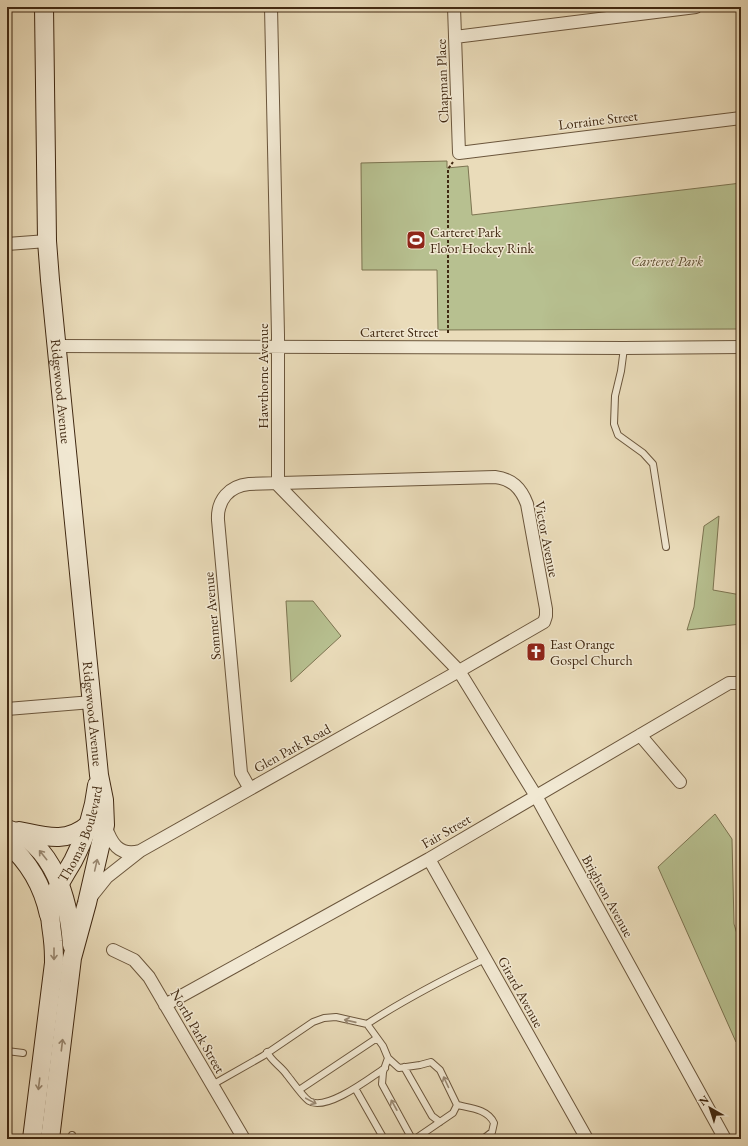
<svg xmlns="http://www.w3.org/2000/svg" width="748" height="1146" font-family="'EB Garamond',serif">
  <rect width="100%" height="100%" fill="#eadcba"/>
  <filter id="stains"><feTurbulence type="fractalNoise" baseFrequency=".005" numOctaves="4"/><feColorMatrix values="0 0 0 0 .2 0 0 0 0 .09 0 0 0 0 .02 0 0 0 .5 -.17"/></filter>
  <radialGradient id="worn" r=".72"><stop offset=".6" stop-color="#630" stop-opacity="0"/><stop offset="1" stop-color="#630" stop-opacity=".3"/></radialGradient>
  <!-- green -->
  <path fill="#b7c090" stroke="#7c7451" d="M447,161v7l21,-2 4,49 269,-32v146l-303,1 -1,-60h-75l-1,-107z
    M719,516l-6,74 28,5v29l-54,6 7,-23 10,-81z
    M286,601h27l28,35 -50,46z
    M715,814l17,25 2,85 7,23v99l-5,-4 -78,-175z"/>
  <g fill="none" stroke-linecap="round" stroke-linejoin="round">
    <defs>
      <path id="lane" d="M624,348l-3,23 -6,25 -1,28 4,11 25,18 10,11 13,83
        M367,1024c38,-25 77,-45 118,-65
        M7,1051l16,2
        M267,1052c5,10 14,14 20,23 5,6 16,22 22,26 17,11 61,-23 76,-33
        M388,1058l-5,14 -1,12 30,55
        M404,1067l28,49 8,6
        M212,1085l51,-29 50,-34 11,-4 12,-1 31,7 16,22 5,12 11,10 21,-3 11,-3 9,8 17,35 -4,8 -38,26
        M355,1088l29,51
        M299,1090l78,-52
        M457,1105c13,3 31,4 37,18l-2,9 -9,7
        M71,1139l1,-4"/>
      <path id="street" d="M271,7l7,328v150l181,186 77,125 189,343
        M454,7l5,146 282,-35
        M455,37l241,-30
        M7,244l40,-3
        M57,346l567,2 117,-1
        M7,709l85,-7
        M640,735l40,47
        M105,825c6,17 13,32 35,26
        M429,859l158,280
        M91,897l16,-20 33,-26 319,-180 85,-49 2,-6v-7l-19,-105c-6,-16 -15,-25 -32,-27l-246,7c-20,2 -32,16 -31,36l23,253 9,16
        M113,950l21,10 15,17 95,162
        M165,1005l264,-146 300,-176h12"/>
      <g id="secondary">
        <path id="s1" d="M44,7l3,234 3,39 49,495 5,25 1,25 -18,78 -15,55 -22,181"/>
        <path d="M7,829c47,14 62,72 65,116"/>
        <path d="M19,831c25,5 47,13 69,-6"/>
        <path d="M7,843c22,19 36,44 42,72"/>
        <path id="s2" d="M32,1139l22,-176c0,-7 0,-14 -1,-22 -1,-13 -5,-25 -1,-39 4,-15 13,-27 21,-41 12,-23 21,-49 24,-76"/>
      </g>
    </defs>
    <!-- lane casing -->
    <use href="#lane" stroke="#6b563c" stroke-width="8"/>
    <!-- street casing -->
    <use href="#street" stroke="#6b563c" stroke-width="14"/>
    <!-- secondary casing -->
    <use href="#secondary" stroke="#412912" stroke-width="20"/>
    <!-- path -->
    <path stroke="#412912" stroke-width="2" stroke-dasharray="3 2" stroke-linecap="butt" d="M448,333v-164l5,-7"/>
    <!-- lane -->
    <use href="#lane" stroke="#f1e8d2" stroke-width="6"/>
    <!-- street -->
    <use href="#street" stroke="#f1e8d2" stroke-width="12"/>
    <!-- secondary -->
    <use href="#secondary" stroke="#f1e8d2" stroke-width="18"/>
  </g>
  <!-- one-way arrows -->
  <defs><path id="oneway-shaft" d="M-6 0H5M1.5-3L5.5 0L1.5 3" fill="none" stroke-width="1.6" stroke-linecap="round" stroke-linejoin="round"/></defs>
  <g stroke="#998872">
    <use href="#oneway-shaft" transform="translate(43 855) rotate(-129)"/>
    <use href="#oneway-shaft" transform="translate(96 865) rotate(-77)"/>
    <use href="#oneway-shaft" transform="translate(54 954) rotate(90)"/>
    <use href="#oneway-shaft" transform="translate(350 1021) rotate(-167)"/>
    <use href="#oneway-shaft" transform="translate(62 1045) rotate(-83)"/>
    <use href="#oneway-shaft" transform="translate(446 1082) rotate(-115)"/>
    <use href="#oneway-shaft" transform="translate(39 1084) rotate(97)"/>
    <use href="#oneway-shaft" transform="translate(311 1101) rotate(28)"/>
    <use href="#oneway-shaft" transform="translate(394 1105) rotate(-119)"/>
  </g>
  <!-- icons -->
  <defs>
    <symbol id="stadium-square" viewBox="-11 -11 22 22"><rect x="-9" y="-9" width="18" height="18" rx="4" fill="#8f2418" stroke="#f1e8d2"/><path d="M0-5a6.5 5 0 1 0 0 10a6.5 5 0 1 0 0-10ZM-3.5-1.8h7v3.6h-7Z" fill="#fff"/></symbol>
    <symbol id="church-square" viewBox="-11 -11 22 22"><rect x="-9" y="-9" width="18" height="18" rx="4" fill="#8f2418" stroke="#f1e8d2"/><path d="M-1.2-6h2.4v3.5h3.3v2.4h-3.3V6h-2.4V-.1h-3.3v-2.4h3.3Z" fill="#fff"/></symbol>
  </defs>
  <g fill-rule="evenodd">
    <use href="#stadium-square" x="405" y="229" width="22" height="22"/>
    <use href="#church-square" x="525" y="641" width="22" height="22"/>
  </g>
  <g text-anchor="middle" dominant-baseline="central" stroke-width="3" stroke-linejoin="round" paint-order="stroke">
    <!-- street labels -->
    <g font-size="14" fill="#412912" stroke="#f1e8d2">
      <text transform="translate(442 81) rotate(-92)">Chapman Place</text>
      <text transform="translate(598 120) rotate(-7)">Lorraine Street</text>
      <text x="399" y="332">Carteret Street</text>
      <text transform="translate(263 376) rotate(-90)">Hawthorne Avenue</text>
      <text stroke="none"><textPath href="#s1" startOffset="385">Ridgewood Avenue</textPath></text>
      <text transform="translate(547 539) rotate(79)">Victor Avenue</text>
      <text transform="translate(212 616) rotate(-95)">Sommer Avenue</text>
      <text stroke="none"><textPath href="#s1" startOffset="709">Ridgewood Avenue</textPath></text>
      <text transform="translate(292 748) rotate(-29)">Glen Park Road</text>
      <text transform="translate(446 831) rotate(-30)">Fair Street</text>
      <text stroke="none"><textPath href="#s2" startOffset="313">Thomas Boulevard</textPath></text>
      <text transform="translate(608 896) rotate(61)">Brighton Avenue</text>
      <text transform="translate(521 992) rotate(61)">Girard Avenue</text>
      <text transform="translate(198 1031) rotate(60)">North Park Street</text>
    </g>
    <!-- poi labels -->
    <g font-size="14" fill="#412912" stroke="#f1e8d2" text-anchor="start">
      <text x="430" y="232">Carteret Park<tspan x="430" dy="16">Floor Hockey Rink</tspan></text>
      <text x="550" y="644">East Orange<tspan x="550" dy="16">Gospel Church</tspan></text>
    </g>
    <!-- park labels -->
    <g font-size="14" font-style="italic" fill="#5e4f32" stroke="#f1e8d2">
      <text x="667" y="261">Carteret Park</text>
    </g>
  </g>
  <!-- margin -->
  <rect width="748" height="1146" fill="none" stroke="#eadcba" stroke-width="24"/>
  <rect x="8" y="8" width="732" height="1130" fill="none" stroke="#412912" stroke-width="2"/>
  <rect x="12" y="12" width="724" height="1122" fill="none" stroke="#412912"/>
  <!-- north arrow -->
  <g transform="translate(710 1108) rotate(321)" stroke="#f1e8d2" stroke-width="3" paint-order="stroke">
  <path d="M0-3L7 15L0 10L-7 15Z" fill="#412912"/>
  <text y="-6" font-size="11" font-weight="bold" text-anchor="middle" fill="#412912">N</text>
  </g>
  <rect width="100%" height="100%" filter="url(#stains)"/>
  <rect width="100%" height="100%" fill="url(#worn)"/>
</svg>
